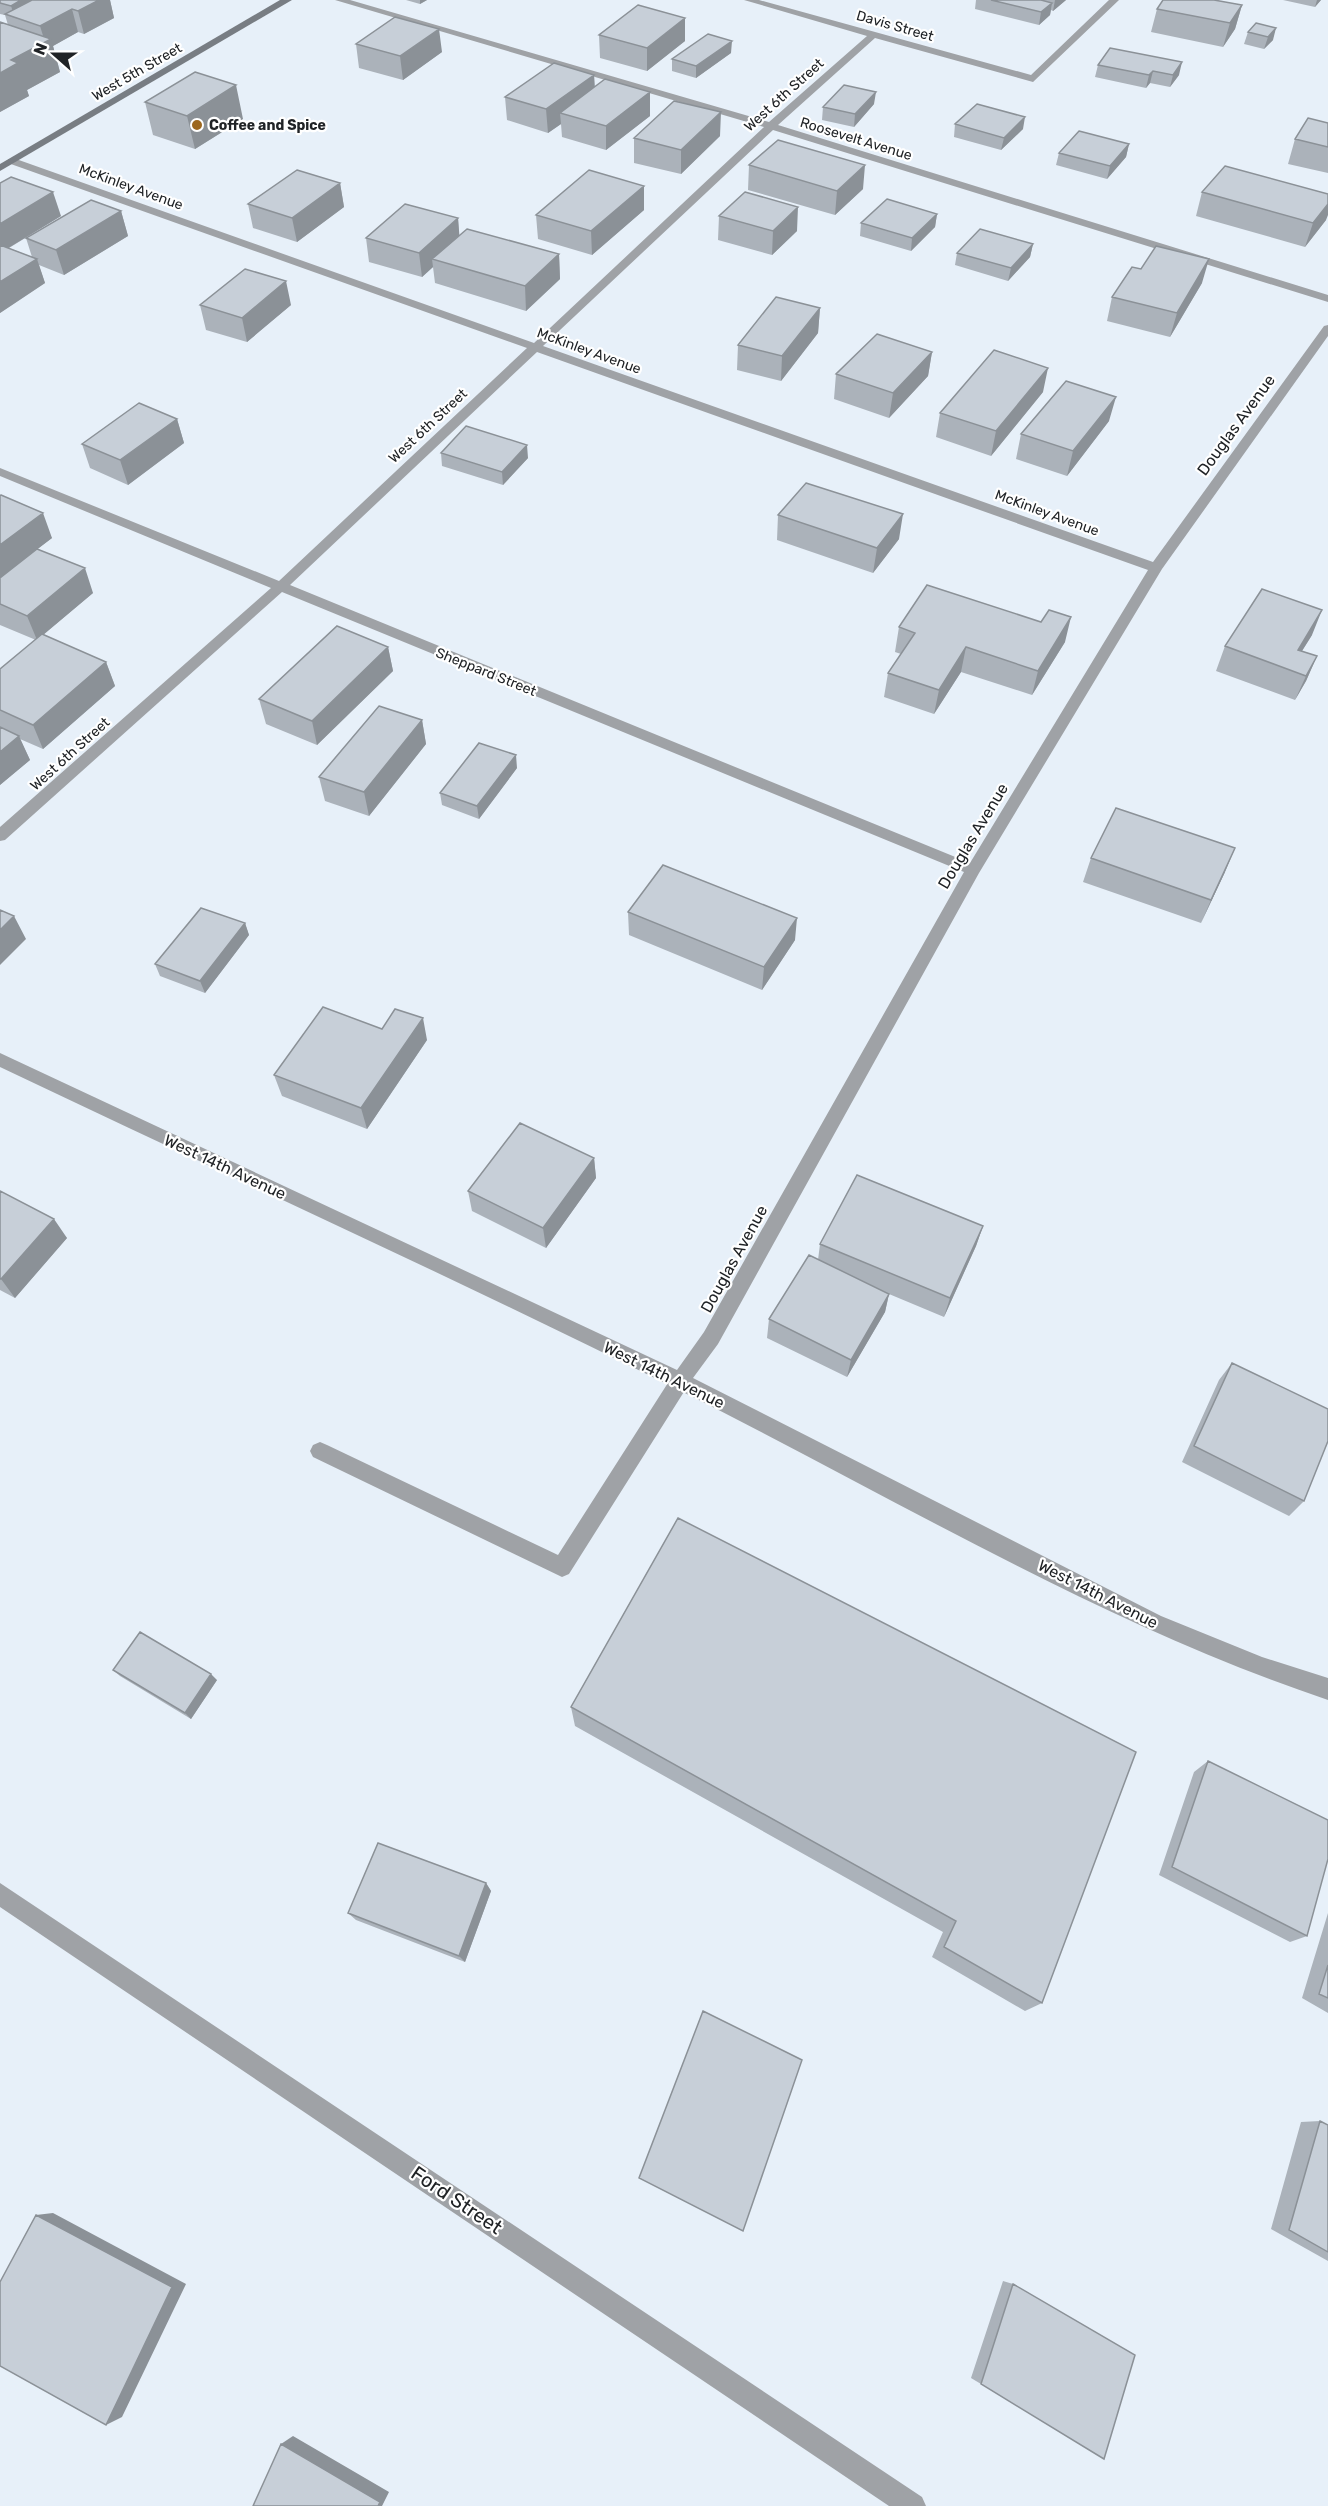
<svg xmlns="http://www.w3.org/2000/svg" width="1328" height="2506" font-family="Rubik,sans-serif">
  <rect width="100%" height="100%" fill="#e7f0f9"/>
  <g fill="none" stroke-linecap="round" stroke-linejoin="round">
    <!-- lane -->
    <path fill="#9fa2a6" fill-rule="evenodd" d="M680,1372l7,3 2,6 -2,6 -118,187 -7,3 -249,-120 -3,-6 3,-6 7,-3 7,3 231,110 115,-180z"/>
    <!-- street -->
    <path fill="#9fa2a6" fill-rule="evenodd" d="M335,0h15l419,122 98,-86 -123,-36h15l272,75 78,-75h10l-86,82 -158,-44 -97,87 550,170v7l-555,-172 -230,216 610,216 171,-236 4,-1v11l-166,233 -183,304 -261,471 -25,34 468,238 101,41 66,21v22c-229,-77 -438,-205 -653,-312 -223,-111 -450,-214 -675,-321v-14l677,317 27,-38 260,-460 -682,-280 -277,248 -5,1v-14l271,-239 -271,-112v-8l279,113 248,-233 -519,-185v-4h8l518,184 230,-216zM537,352l611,218 -178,293 -680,-278z
      M0,1883l922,614 4,9h-37l-889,-599z"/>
    <!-- secondary -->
    <path fill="#787d83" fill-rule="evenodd" d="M280,0h12l-292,171v-7z"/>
  </g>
  <!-- wall -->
  <path fill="#abb2ba" d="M0,0h110l4,18 -30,16 -6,-2 -25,14 7,26 -33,18 2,6 -29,16v-90l8,3 -3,-10 -5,-1z
    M406,0h21l-7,4z
    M976,0h90l-13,11 -2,-1 -1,5 -11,10 -64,-16z
    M1283,0h38l-6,7z
    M1242,5l-7,24 -12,18 -72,-15 6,-23z
    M1256,23l17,17 -9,9 -20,-5 4,-12z
    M599,35l86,6 -38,30 -47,-13z
    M356,44l86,8 -39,28 -44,-12z
    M1110,48l69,27 -9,12 -20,-4 -4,5 -51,-11 3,-12z
    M731,53l-35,25 -24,-7v-12z
    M594,75l1,12 55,5v24l-44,34 -44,-13 -1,-13 -13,9 -41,-13 -2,-23z
    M145,102l98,17 -48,30 -42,-14z
    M874,104l-20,23 -32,-7 1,-13z
    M1328,123v50l-40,-9 7,-25z
    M955,124l68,5 -22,21 -47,-13z
    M720,136l-39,38 -47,-11v-25z
    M1129,144l-3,13 -19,22 -51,-14 3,-12z
    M749,165l114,24 -28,26 -87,-25z
    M0,183l61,33 -52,32 23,9 -6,-19 95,-27 7,25 -64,39 -25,-10 6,18 -45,30z
    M340,183l4,24 -47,35 -44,-14 -5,-24z
    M644,186v24l-52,45 -54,-16 -2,-24z
    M1202,192l124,28 -21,27 -109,-31z
    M937,214l-2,13 -24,24 -51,-15 1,-13z
    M719,216l78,15 -25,24 -54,-15z
    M458,218l1,17 100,19 1,25 -34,32 -91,-28 -2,-16 -11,10 -53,-15 -3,-24z
    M1033,244l-3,13 -22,24 -53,-16 2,-12z
    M1202,283l-32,54 -63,-16 5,-24z
    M200,305h91l-44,37 -41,-12z
    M820,308l-2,25 -37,48 -44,-11 1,-25z
    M932,352l-4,24 -39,42 -55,-19 2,-25z
    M1043,392l-52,64 -55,-19 4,-24z
    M177,419l7,24 -56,42 -38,-17 -8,-24z
    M1109,421l-42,55 -51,-17 5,-25z
    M441,453l87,5 -25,27 -61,-19z
    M0,496l52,42 -15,11 56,44 -50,42 63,27 9,24 -72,63 -23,-10 10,21 -30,25v-116l36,-29 -36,-15v-47l23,-18 -23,18z
    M778,515l121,24 -26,34 -96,-33z
    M899,627l166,15 -33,53 -71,-23 -27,42 -50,-17 4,-24 13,-19 -6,-2z
    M1312,635l-10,16 15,5 -11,25 -11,19 -79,-29 9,-25z
    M388,647l5,24 -76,74 -51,-21 -7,-25z
    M422,720l4,24 -57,72 -44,-15 -6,-24z
    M517,768l-38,51 -37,-14 -2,-12z
    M1091,858l134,14 -24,51 -118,-41z
    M628,912l167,28 -33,50 -133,-55z
    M245,923l4,12 -44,58 -45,-17 -5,-12z
    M427,1040l-60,89 -85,-33 -8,-21z
    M594,1158l2,20 -50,70 -74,-37 -4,-20z
    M0,1191l67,47 -52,60 -15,-8z
    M983,1226l-7,20 -32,71 -55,-23 -4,18 -38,65 -80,-39 2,-19 49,-59 2,-16z
    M1232,1363l72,138 -15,15 -107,-54 37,-82z
    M678,1518l364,485 -17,8 -93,-54 11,-25 -368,-206 -4,-19z
    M113,1670l104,10 -26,39 -71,-43z
    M1208,1761l99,175 -17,6 -131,-67 35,-103z
    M486,1883l5,8 -26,71 -109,-42 -8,-7z
    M1328,1913v100l-26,-15z
    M1320,2121l8,4v136l-57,-32 30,-107z
    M1003,2281l10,3 -32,100 -10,-6z"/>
  <!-- shaded-wall -->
  <path fill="#8b9197" d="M21,0h19v3l-25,15 -4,-12z
    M99,0h11l4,18 -30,16 -6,-23z
    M420,0h7l-7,4z
    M1055,0h11l-13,11z
    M1317,0h4l-6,7z
    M1052,3l-2,12 -11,10 2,-13z
    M1242,5l-7,24 -12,18 7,-24z
    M72,9l6,23 -25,14 7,26 -33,18 2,6 -29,16v-39l11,-13 34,-18 -5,-16z
    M685,18v23l-38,30v-23z
    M1276,28l-3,12 -9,9 4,-12z
    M439,29l3,23 -39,28 -3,-24z
    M732,41l-1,12 -35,25v-12z
    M1182,62l-3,13 -9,12 3,-12z
    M1153,71l-3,12 -4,5 3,-13z
    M594,75l1,24 -35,14 1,11 -13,9 -2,-24z
    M236,85l7,34 -48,30 -8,-33z
    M650,92v24l-44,34v-24z
    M876,92l-2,12 -20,23 1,-13z
    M721,112l-1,24 -39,38v-24z
    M1025,117l-2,12 -22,21 3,-12z
    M1129,144l-3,13 -19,22 3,-13z
    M865,165l-2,24 -28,26 2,-24z
    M340,183l4,24 -47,35 -5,-24z
    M644,186v24l-52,45 -1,-24z
    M53,192l8,24 -61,37v-29z
    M1328,204v11l-2,5 -21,27 8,-24z
    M798,207l-1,24 -25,24 1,-24z
    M121,211l7,25 -64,39 -8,-25z
    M937,214l-2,13 -24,24 1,-13z
    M458,218l2,25 -28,16 1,8 -11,10 -3,-24z
    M1033,244l-3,13 -22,24 3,-13z
    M559,254l1,25 -34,32 -1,-25z
    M37,259l8,24 -45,30v-31z
    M1209,259l-7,24 -32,54 7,-24z
    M286,281l5,24 -44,37 -5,-24z
    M820,308l-2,25 -37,48 1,-25z
    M932,352l-4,24 -39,42 4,-25z
    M1048,368l-5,24 -52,64 5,-25z
    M1116,397l-7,24 -42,55 6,-25z
    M177,419l7,24 -56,42 -8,-25z
    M527,445l1,13 -25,27 -1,-13z
    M43,513l9,25 -52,40v-33z
    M903,514l-4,25 -26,34 4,-25z
    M85,568l8,25 -56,47 -10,-24z
    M1322,610l-10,25 -22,35 8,-20z
    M1071,617l-6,25 -33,53 6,-24z
    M388,647l5,24 -76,74 -5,-24z
    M966,647l-5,25 -27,42 5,-24z
    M1317,656l-11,25 -11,19 11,-24z
    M106,662l9,24 -72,63 -10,-24z
    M422,720l4,24 -57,72 -5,-24z
    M19,736l11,24 -30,25v-33z
    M516,755l1,13 -38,51 -2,-13z
    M1235,848l-10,24 -24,51 10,-23z
    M14,916l12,23 -26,26v-35z
    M797,918l-2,22 -33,50 2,-23z
    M245,923l4,12 -44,58 -5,-12z
    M423,1018l4,22 -60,89 -6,-21z
    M594,1158l2,20 -50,70 -3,-20z
    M54,1219l13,19 -52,60 -14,-19z
    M983,1226l-7,20 -32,71 6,-19z
    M889,1294l-4,18 -38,65 4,-17z
    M211,1674l6,6 -26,39 -6,-6z
    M486,1883l5,8 -26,71 -6,-6z
    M53,2213l133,71 -64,133 -16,8 -70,-210z
    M293,2436l96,56 -7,14h-4l-97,-62z"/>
  <!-- building -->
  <path fill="#c7cfd8" stroke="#8b9197" stroke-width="1.5" d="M0,0h21l-10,6 -11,-3z
    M32,0h67l-21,11 -6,-2 -32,17 -35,-12z
    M991,0h50l11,3 -11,9z
    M1163,0h51l28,5 -12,18 -73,-14z
    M638,5l47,13 -38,30 -48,-13z
    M395,17l44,12 -39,27 -44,-12z
    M0,22l51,17 -40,21 7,3 -18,10z
    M1256,23l20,5 -8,9 -20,-5z
    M708,34l24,7 -36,25 -24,-7z
    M1110,48l72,14 -9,13 -20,-4 -4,4 -51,-10z
    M554,63l40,12 -48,34 -41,-12z
    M195,72l41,13 -49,31 -42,-14z
    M605,79l45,13 -44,34 -46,-13z
    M844,85l32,7 -21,22 -32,-7z
    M674,101l47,11 -40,38 -47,-12z
    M977,104l48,13 -21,21 -49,-14z
    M1308,118l20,5v24l-33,-8z
    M1079,131l50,13 -19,22 -51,-13z
    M778,140l87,25 -28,26 -88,-26z
    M1225,166l103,28v10l-15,19 -111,-31z
    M297,170l43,13 -48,35 -44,-14z
    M589,170l55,16 -53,45 -55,-16z
    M11,177l42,15 -53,32v-41z
    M745,192l53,15 -25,24 -54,-15z
    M887,199l50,15 -25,24 -51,-15z
    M91,200l30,11 -65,39 -30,-12z
    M405,204l53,14 -39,35 -53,-15z
    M467,229l92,25 -34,32 -93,-27z
    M980,229l53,15 -22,24 -54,-15z
    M0,245l37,14 -37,23z
    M1156,246l53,13 -32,54 -65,-16 20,-30 9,2z
    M245,269l41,12 -44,37 -42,-13z
    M776,297l44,11 -38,48 -44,-11z
    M877,334l55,18 -39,41 -57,-19z
    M994,350l54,18 -52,63 -56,-18z
    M1066,381l50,16 -43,54 -52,-17z
    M139,403l38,16 -57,41 -38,-16z
    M466,426l61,19 -25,27 -61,-19z
    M806,483l97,31 -26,34 -99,-33z
    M1,495l42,18 -43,32v-49z
    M37,549l48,19 -58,48 -27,-12v-26z
    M927,585l114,37 8,-12 22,7 -33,54 -72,-24 -27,43 -51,-17 27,-40 -16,-6z
    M1262,589l60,21 -24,40 19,6 -11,20 -81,-30z
    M337,626l51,21 -76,74 -53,-22z
    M42,634l64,28 -73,63 -33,-15v-41z
    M379,706l43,14 -58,72 -45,-15z
    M0,727l19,9 -19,16z
    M479,743l37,12 -39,51 -37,-13z
    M1116,808l119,40 -24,52 -120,-42z
    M663,865l134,53 -33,49 -136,-55z
    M201,908l44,15 -45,58 -45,-17z
    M0,910l14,6 -14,14z
    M323,1007l59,22 13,-20 28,9 -62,90 -87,-33z
    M520,1123l74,35 -51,70 -75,-37z
    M857,1175l126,51 -33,72 -130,-54z
    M0,1191l54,28 -53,60h-1z
    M809,1255l80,39 -38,66 -82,-41z
    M1232,1363l96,46v32l-24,60 -110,-55z
    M678,1518l458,234 -94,251 -98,-56 12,-26 -385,-214z
    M140,1632l71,42 -26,39 -72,-43z
    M1208,1761l120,59v39l-21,77 -135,-69z
    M378,1843l108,40 -27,73 -111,-43z
    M1328,1965v33l-9,-4z
    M703,2011l99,49 -59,171 -104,-53z
    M1320,2121l8,4v127l-39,-22z
    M36,2215l136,72 -66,138 -106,-59v-84z
    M1013,2284l122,71 -31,104 -123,-75z
    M281,2444l99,58 -2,4h-125z"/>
  <!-- markers -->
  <circle fill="#9c671f" stroke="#fff" stroke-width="2" cx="197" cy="125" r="6"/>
  <g text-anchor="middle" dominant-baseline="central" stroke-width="4.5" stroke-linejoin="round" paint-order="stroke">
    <!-- far-street labels -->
    <g font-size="14" fill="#202326" stroke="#fff">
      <text transform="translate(895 26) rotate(16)">Davis Street</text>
      <text transform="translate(137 72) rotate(-30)">West 5th Street</text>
      <text transform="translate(784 95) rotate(-42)">West 6th Street</text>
      <text transform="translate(856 139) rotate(17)">Roosevelt Avenue</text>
      <text transform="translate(131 187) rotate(20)">McKinley Avenue</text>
      <text transform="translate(589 351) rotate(20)">McKinley Avenue</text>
      <text transform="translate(428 426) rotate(-43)">West 6th Street</text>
      <text transform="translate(1047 513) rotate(20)">McKinley Avenue</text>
      <text transform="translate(486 672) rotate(22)">Sheppard Street</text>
      <text transform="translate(70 754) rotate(-42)">West 6th Street</text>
    </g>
    <!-- far-poi labels -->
    <g font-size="14" font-weight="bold" fill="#202326" stroke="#fff" text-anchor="start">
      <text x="209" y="125">Coffee and Spice</text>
    </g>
    <!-- street labels -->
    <g font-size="16" fill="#202326" stroke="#fff">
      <text transform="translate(1236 425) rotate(-54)">Douglas Avenue</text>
      <text transform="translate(973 836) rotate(-59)">Douglas Avenue</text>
      <text transform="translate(225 1167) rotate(25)">West 14th Avenue</text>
      <text transform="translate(734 1259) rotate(-61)">Douglas Avenue</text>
      <text transform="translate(664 1375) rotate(26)">West 14th Avenue</text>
      <text transform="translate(1098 1594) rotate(27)">West 14th Avenue</text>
    </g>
    <!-- near-street labels -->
    <g font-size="20" fill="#202326" stroke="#fff">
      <text transform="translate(457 2200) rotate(34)">Ford Street</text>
    </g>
  </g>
  <!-- north arrow -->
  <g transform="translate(54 54) rotate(291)" stroke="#ffffff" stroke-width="4.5" paint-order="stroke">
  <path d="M0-4.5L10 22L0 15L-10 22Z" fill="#202326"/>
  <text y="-9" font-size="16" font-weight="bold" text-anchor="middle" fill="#202326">N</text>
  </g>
</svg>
